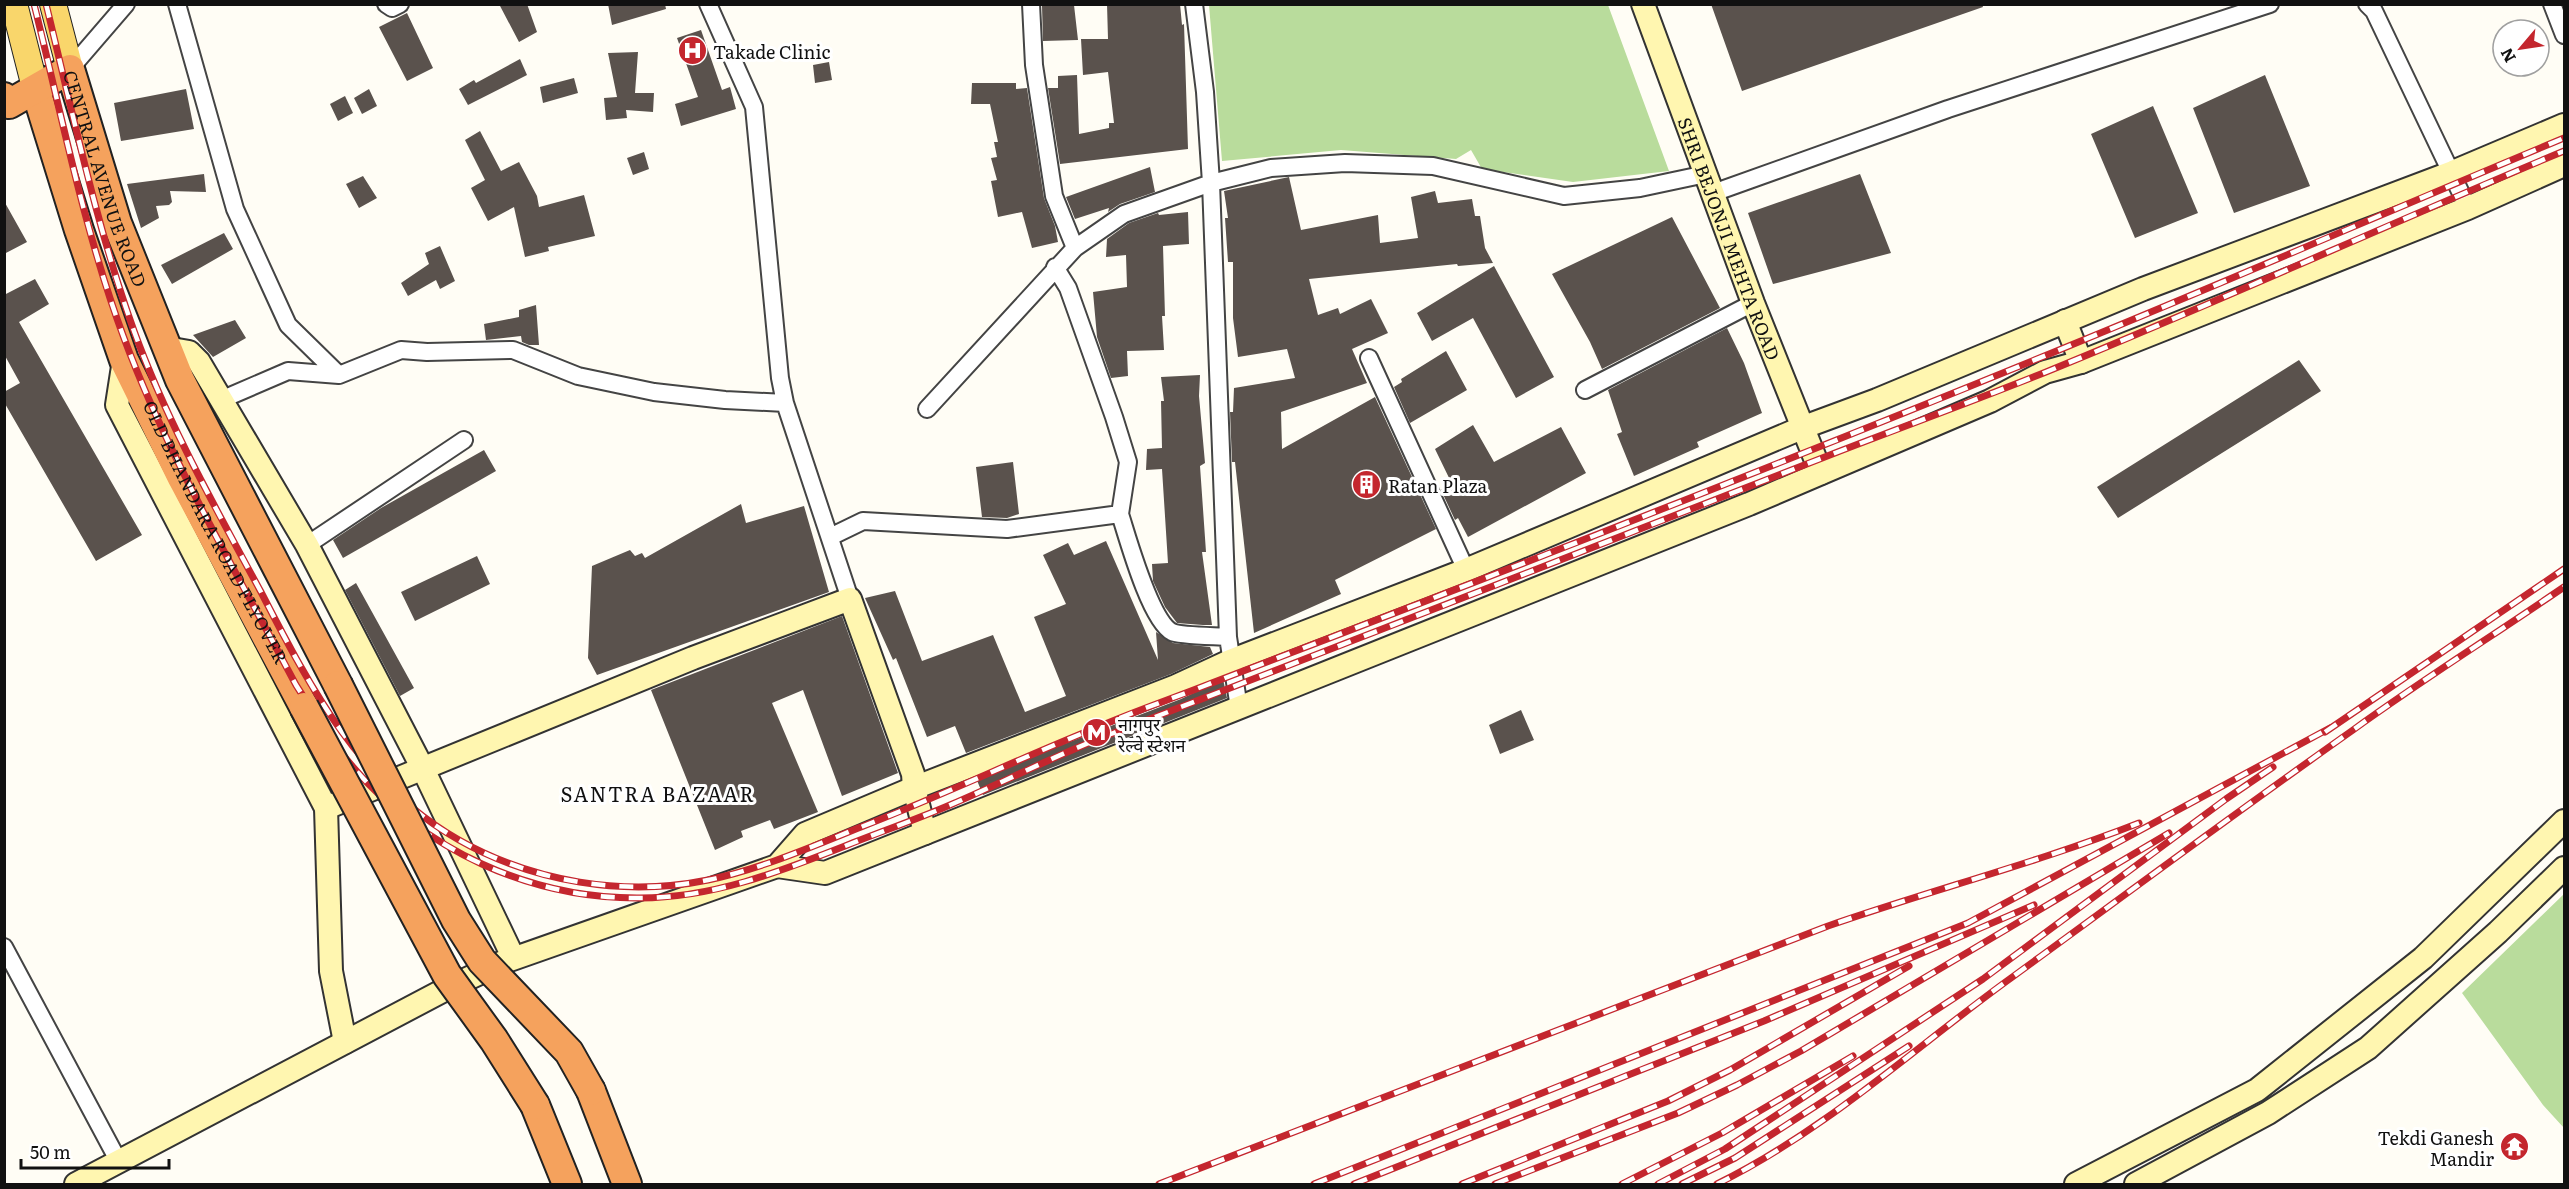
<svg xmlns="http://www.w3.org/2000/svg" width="2569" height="1189" font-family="Literata,'Noto Sans Devanagari',serif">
  <rect width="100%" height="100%" fill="#fffdf5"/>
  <!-- forest -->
  <path fill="#b9dc9c" d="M1209,5h399l61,166 -96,11 -91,-13 -11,-19 -15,9 -115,-9 -119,11z
    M2564,894v234l-21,-23 -81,-112z"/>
  <!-- building -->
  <path fill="#5a524d" d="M499,4h28l10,28 -18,10z
    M608,4h57l1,5 -54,16z
    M1107,4h73l2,21 2,-1 4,125 -128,15 -12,-76h10v-12l19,-1 2,59 30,-6v-5h5l-6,-51 -25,3 -2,-36h27z
    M1711,4h271l1,3 -241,84z
    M1074,5l4,35 -35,1 -1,-35z
    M407,13l26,55 -26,13 -28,-54z
    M701,30l21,60 8,-3 6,22 -55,17 -6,-22 23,-7 -21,-59z
    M638,52l-3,41h19l-1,19 -27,-2 1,8 -21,2 -2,-22 13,-1 -9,-44z
    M520,59l7,16 -59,30 -9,-16 15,-9 2,3z
    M829,62l3,18 -17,3 -2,-18z
    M2265,75l45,111 -76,27 -41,-105z
    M574,78l4,15 -35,10 -3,-16z
    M972,83h44v6l11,-1 17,110 11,28 3,16 -26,6 -10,-36 -24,5 -7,-36 6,-1 -6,-22 6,-1 -3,-15h4l-8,-38h-19z
    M186,89l8,40 -73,12 -7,-38z
    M369,89l8,17 -15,8 -8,-16z
    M345,96l8,17 -15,8 -8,-17z
    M2153,106l45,107 -63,25 -44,-104z
    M480,131l21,40 18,-9 18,34 2,11 45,-12 11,41 -47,11 1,4 -24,6 -11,-50 -26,14 -17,-33 14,-8 -20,-40z
    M644,152l5,17 -16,6 -6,-17z
    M1150,167l5,25 -35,12 -12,8 1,-4 -34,11 -9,-22z
    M204,174l2,18 -36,-1 2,11 -3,3 -13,1 3,12 -18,10 -14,-44z
    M1860,174l31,79 -118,31 -25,-71z
    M363,176l14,22 -18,10 -13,-24z
    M1289,177l12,53 77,-15 2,28 38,-5 -7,-41 24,-6 3,12 34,-4 3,17h5l5,32 8,15 -35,3 -1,-2 -148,15 9,36 20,-7 2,6 31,-15 17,34 -36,16 15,34 -86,29 1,37 93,-52 61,132 -101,51 6,14 -87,39 -19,-171h-3l-2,-50h3l1,-24 61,-10 -8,-29 -49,8 -5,-39v-56h-5l-3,-44h3l-4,-27z
    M4,201l23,41 -23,12z
    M1188,212l1,32 -26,2 2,70h-3l2,34 -37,1 1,25 -17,2 -14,-41 -4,-45 34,-5 -1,-32 -20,2 1,-18 22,-16 29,-10 1,2z
    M1672,217l48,91 -118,61 -12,-27 -38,-68z
    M224,233l9,16 -61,35 -11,-19z
    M440,246l15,35 -15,8 -4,-9 -28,16 -7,-13 28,-19 -4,-11z
    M1494,266l60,111 -38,21 -43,-80 -41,23 -15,-28z
    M35,279l14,25 -30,18 123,213 -46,26 -92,-159v-10l16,-9 -16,-29v-59z
    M536,305l3,40h-10l-7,-3 -1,-6 -35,4 -2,-16 35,-7v-7z
    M235,320l11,18 -33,19 -20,-22z
    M1727,328l17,35 18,50 -65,29 2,5 -65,29 -17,-42 5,-2 -14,-42z
    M1446,351l21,39 -57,33 -16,-36 8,-5 -1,-3z
    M2299,360l22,31 -203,127 -21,-31z
    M1200,375l-1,21 6,67 -5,3 6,86h-4l10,73h-9l-26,-2 -12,-16 -12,-26 -1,-17 16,-1 -6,-94 -16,1 1,-21 15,-1 -1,-47h3l-3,-24z
    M1473,425l21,37 67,-35 25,46 -118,64 -10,-19 -3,2 -14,-30 11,-6 -17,-35z
    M484,450l12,21 -153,87 -10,-18 48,-32z
    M1013,462l6,52 -12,4 -25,-1 -6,-50z
    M741,504l5,19 58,-17 25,86 -232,83 -9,-17 4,-92 38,-16 5,6 7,-3 3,5z
    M1106,541l52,119 -2,-28 17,11 37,4 3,7 -42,20 -205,79 -11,-27 -28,11 -31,-79 -3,2 -28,-62 30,-7 27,70 71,-26 32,77 41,-16 -32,-79 32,-13 -23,-49 25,-12 6,12z
    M477,556l13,28 -75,37 -14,-29z
    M356,583l58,105 -14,8 -55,-106z
    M842,616l56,157 -56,23 -39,-106 -31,13 46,109 -44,17 -4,-9 -29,11 2,6 -28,13 -64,-160z
    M1223,679l4,19 -244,97 -7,-17 205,-79z
    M1521,710l13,30 -34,14 -11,-29z"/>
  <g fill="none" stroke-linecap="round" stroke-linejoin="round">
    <defs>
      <path id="street" d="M177,4l58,205 53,116 51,50
        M386,4l6,4 8,-4
        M708,4l46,103 26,271 5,25 65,196
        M1031,4l3,61 20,131 21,52
        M2367,4l7,7 94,197
        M2552,4l12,31
        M70,69l56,-65
        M1713,193l235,-84 322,-105
        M1055,267l13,21 46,129 14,45 -8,52
        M1369,358l97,212
        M1585,390l168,-87
        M223,399l65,-28 51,4 62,-25 26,2 86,-2 65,26 76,16 71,8 60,3
        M927,409l148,-161 49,-34 87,-31 -6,-91 -11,-88
        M830,537l33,-16 144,8 113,-15c8,25 30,106 52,118 8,4 45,4 56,5
        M307,545l157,-105
        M1239,708l-11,-71 -17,-454 60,-15 74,-5 88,3 131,30 76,-8 66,-14
        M4,947l115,215"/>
      <g id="secondary">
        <path id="s1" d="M1643,4l110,299 68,170"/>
        <path d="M2065,321l16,41"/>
        <path d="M166,348l23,4 10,10 108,183 116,224 90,188"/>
        <path d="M124,360l-7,45 209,403 5,163 14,71"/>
        <path d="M326,808l367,-150 157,-59 63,175 1,14 11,45"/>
        <path d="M777,866l48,7 924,-369 241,-103 55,-29 36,-10 387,-154 96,-43"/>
        <path d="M76,1184l372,-196 53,-25 276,-97 28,-32 109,-46 262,-102 54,-25 236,-91 338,-143 73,-27 266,-111 310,-117 111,-47"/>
        <path d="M2076,1184l181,-94 166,-132 141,-137"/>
        <path d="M2136,1184l132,-71 100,-65 130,-116 66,-64"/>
      </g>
      <path id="primary" d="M14,4l22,87
        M53,4l17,65"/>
      <g id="highway">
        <path d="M36,91l43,139 45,130 58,118 122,229"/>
        <path id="s2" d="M4,97l5,7 61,-35 47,154 63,157 158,305"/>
        <path d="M591,1091l36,93"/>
        <path d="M535,1105l32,79"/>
      </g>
    </defs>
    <!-- street casing -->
    <use href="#street" stroke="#444" stroke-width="20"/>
    <!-- secondary casing -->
    <use href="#secondary" stroke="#333" stroke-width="26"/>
    <!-- primary casing -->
    <use href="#primary" stroke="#222" stroke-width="28"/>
    <!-- highway casing -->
    <use href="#highway" stroke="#222" stroke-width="32"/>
    <!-- street -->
    <use href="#street" stroke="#fff" stroke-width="16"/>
    <!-- secondary -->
    <use href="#secondary" stroke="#fff6b0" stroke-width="22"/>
    <!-- primary -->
    <use href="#primary" stroke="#f9d66b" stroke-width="26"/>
    <!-- highway -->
    <use href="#highway" stroke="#f5a25d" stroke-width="28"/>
    <defs>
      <g id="rail">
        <path id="s3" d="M34,4c28,112 50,227 90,334 45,121 112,233 172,347 18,28 35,57 57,82 71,83 177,132 287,131 72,0 139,-26 205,-52 35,-14 70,-26 105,-41 54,-23 106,-50 161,-71 241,-93 483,-187 724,-281 70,-27 141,-53 211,-81 174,-71 345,-149 518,-221"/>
        <path d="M46,4c27,110 50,221 88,327 33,91 81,176 127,261 50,97 99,192 198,248 74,42 165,57 249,40 53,-11 103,-33 153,-53 80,-31 157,-68 237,-100 35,-15 70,-27 106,-41 286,-109 572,-220 855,-336 169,-69 337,-142 505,-212"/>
        <path d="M2325,732l239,-163"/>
        <path d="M1159,1184l669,-258c103,-36 209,-63 311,-103"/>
        <path d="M1314,1184l654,-261 362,-195"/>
        <path d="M1354,1184l410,-163 270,-116"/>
        <path d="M1462,1184l206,-83 62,-31 179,-104"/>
        <path d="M1495,1184l183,-71 59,-28 64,-34 368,-218"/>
        <path d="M1622,1184l100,-51 131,-77"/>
        <path d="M1658,1184l67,-35 258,-170 243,-180 47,-32"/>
        <path d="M1682,1184l53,-26 174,-112"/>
        <path d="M1717,1184c108,-53 197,-136 294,-206 114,-83 227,-167 342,-248 69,-50 141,-95 211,-143"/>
      </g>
    </defs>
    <!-- rail casing -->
    <use href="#rail" stroke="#c4262e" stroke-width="7"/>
    <!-- rail -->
    <use href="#rail" stroke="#fff" stroke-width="4.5" stroke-dasharray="14" stroke-linecap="butt"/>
    <defs>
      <path id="highway-bridge" d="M338,685l118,235 26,41 87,91 22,39
        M304,707l143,268 47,65 41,65"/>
    </defs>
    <!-- highway-bridge casing -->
    <use href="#highway-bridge" stroke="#222" stroke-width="32" stroke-linecap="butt"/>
    <!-- highway-bridge -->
    <use href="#highway-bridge" stroke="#f5a25d" stroke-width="28"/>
  </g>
  <!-- icons -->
  <defs>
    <symbol id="hospital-disc" viewBox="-11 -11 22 22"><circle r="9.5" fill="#c4262e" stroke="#fff"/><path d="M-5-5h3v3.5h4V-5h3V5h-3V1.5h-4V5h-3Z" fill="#fff"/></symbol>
    <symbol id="building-disc" viewBox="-11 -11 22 22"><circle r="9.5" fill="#c4262e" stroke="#fff"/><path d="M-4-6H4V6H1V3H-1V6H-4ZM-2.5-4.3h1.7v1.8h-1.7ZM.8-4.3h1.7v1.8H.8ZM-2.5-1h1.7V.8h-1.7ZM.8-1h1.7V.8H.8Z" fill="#fff"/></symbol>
    <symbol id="metro-disc" viewBox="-11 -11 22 22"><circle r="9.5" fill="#c4262e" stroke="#fff"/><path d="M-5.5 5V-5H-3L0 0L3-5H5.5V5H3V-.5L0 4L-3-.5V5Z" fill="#fff"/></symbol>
    <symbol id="temple-disc" viewBox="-11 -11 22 22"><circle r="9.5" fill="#c4262e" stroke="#fff"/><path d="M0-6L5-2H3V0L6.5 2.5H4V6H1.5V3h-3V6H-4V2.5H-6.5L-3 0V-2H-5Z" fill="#fff"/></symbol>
  </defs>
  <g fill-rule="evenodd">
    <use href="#hospital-disc" x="676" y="34" width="33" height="33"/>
    <use href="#building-disc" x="1350" y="468" width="33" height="33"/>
    <use href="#metro-disc" x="1080" y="716" width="33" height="33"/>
    <use href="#temple-disc" x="2498" y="1130" width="33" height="33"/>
  </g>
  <g text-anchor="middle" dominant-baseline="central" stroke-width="6" stroke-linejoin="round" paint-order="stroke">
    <!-- poi labels -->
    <g font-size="18" fill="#111" stroke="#fff" text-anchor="start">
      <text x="713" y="51">Takade Clinic</text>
      <text x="1388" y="485">Ratan Plaza</text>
      <text x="1118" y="723">नागपुर<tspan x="1118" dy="21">रेल्वे स्टेशन</tspan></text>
      <text x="2494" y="1137" text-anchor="end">Tekdi Ganesh<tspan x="2494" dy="21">Mandir</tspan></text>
    </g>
    <!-- street labels -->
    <g font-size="18" fill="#111" stroke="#fff">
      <text stroke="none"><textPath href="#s2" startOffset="194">CENTRAL AVENUE ROAD</textPath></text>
      <text stroke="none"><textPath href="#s1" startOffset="250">SHRI BEJONJI MEHTA ROAD</textPath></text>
      <text stroke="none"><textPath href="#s3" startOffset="561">OLD BHANDARA ROAD FLYOVER</textPath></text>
    </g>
    <!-- neighbourhood labels -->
    <g font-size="20" letter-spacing="1.5" fill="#111" stroke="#fff">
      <text x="658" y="793">SANTRA BAZAAR</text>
    </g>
  </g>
  <!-- border -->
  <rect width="2569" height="1189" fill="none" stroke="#111111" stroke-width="12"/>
  <!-- north arrow -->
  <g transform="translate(2521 48) rotate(241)"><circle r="28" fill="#ffffff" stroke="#a0a0a0" stroke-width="1.5"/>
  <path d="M0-4.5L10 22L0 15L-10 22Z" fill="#c4262e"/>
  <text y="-9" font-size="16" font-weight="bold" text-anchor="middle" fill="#111111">N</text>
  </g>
  <!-- scale -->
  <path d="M21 1159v9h148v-9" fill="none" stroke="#111111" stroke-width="3"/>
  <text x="30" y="1159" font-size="18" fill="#111111" stroke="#ffffff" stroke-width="4.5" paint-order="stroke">50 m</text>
</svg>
